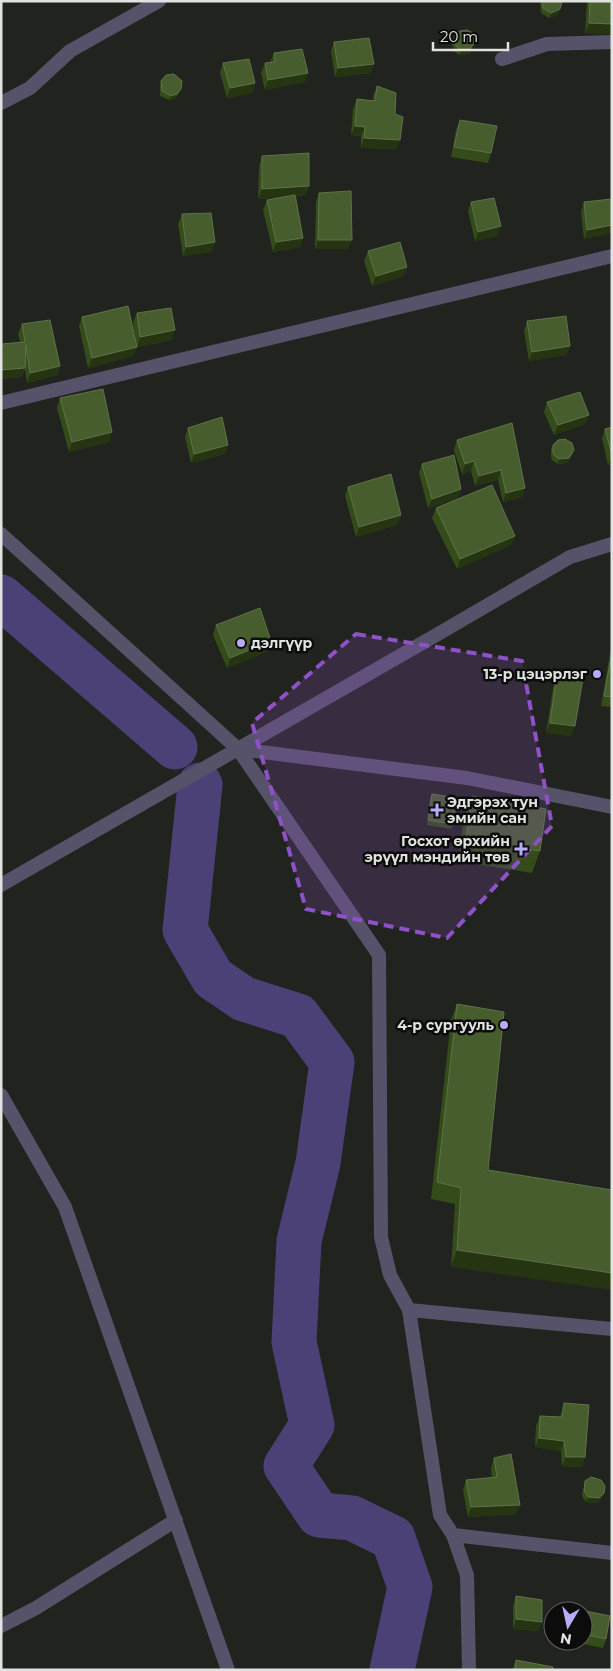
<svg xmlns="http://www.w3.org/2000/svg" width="613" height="1671" font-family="Montserrat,sans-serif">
  <rect width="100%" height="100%" fill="#21231f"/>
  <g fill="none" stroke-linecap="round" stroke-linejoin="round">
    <!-- river -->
    <path stroke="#4c4176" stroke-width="45" d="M1,597l174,150
      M200,785l-15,145 28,48 31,21 54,17 34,46 -14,101 -19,78 -5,101 18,83 -26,41 33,49 33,3 41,20 17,49 -18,83"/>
    <!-- minor -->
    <path stroke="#56526a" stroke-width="14" d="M502,59l45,-15 65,-2
      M1,103l29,-15 40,-37 89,-50
      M1,403l611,-147
      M1,534l237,215 141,206 2,282 9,38 19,35 31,205 13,20 14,40 2,95
      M238,749l229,29 145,29
      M1,1095l64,112 163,463
      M409,1310l203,19
      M453,1535l159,18
      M1,1626l35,-18 140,-88"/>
    <!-- tertiary -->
    <path stroke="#56526a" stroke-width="14" d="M1,885l437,-251 132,-77 42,-13"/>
  </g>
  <!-- wall -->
  <path fill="#344c19" d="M540,1h22v1l-4,12 -9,4 -8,-5z
    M587,1h25v33l-27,-1z
    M457,33l17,12 -5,9 -10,1 -5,-4 -2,-7z
    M334,42l40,22 -4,9 -35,4 -4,-26z
    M274,53l31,29 -40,8 -4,-17 4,-10 5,-1z
    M223,63l32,20 -3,10 -25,5 -7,-25z
    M161,81l18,13 -4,5 -6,1 -9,-4v-10z
    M377,86l18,28 2,35 -36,-1v-12l-10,-1 2,-26 4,-10 16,2v-5z
    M460,120l31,33 -3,10 -37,-6 5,-27z
    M262,156l47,30 -4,9 -9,1 7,42 -3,9 -27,5 -10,-42 4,-10 16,-3 -25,2 1,-33z
    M319,193l29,56h-33l1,-47z
    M612,199v34l-28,6 -3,-27 3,-10z
    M471,202l30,24 -4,10 -22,5 -7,-30z
    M182,214l33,28 -4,10 -28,4 -5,-32z
    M368,251l36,25 -32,10 -8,-25z
    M137,313l35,27 -35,7 -4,-25z
    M82,317l55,30 -4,9 -45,12 -9,-42z
    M527,321l43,25 -4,9 -37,6 -5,-30z
    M22,324l38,42 -3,9 -30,8 -2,-14 -4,8 -20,2v-35l19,-2 -2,-8z
    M60,398l52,34 -3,10 -40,10 -12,-44z
    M547,402l42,13 -4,9 -31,11 -10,-23z
    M512,423l10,74 -19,5 -5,-22 -23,6 -4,-15 -9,3 -8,-24 3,-10z
    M612,427v37l-4,1 -6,-27 3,-9z
    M188,428l37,26 -34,9 -6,-26z
    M553,445l19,10 -5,8 -9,1 -6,-4 -1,-3v-7z
    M422,464l39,25 -3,9 -30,10 -9,-35z
    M348,487l53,28 -4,10 -41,12 -11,-41z
    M436,508l79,28 -4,9 -54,24 -25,-51z
    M216,625l52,26 -41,17 -14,-33z
    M612,647v60l-11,-1 9,-53z
    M557,673l18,53 -4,10 -25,-3 8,-51z
    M432,794l21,30 -2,5 -24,-4 3,-26z
    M472,796l68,55 -8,22 -74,-12 6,-44z
    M457,1004l31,166 -37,97 4,-63 -24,-5 20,-179z
    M564,1403l21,54 -3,10 -20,-1 -1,-15 -26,-4 1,-21 4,-10 20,1z
    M494,1458l22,56 -48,3 -5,-27 3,-10 26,-2 -1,-10z
    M585,1481l19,12 -2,5 -5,5 -11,-1 -4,-6z
    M516,1596l26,26 -4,9 -25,-2v-23z
    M561,1606l49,10 -4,23 -3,9 -35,-7h15v-30h-24z
    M516,1660l37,10h-41z"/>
  <!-- shaded-wall -->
  <path fill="#253512" d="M560,9l-2,5 -9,4 2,-5z
    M589,23l23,1v10l-27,-1z
    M476,40l-2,5 -5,9 -10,1 2,-5z
    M374,64l-4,9 -35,4 3,-9z
    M308,73l-3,9 -40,8 3,-10z
    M255,83l-3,10 -25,5 3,-10z
    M181,89l-2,5 -4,5 -6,1 2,-4z
    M355,126l10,1 -4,9 -10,-1z
    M364,138l36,2 -3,9 -36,-1z
    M309,186l-4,9 -47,4 4,-10z
    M612,225v8l-28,6 3,-9z
    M501,226l-4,10 -22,5 3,-9z
    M303,238l-3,9 -27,5 3,-10z
    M318,240h34l-4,9h-33z
    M215,242l-4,10 -28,4 3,-9z
    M407,267l-3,9 -32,10 4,-10z
    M175,330l-3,10 -35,7 3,-10z
    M570,346l-4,9 -37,6 3,-9z
    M137,347l-4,9 -45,12 4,-10z
    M60,366l-3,9 -30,8 3,-10z
    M25,368l-4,9 -20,2v-9z
    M589,415l-4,9 -31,11 4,-10z
    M112,432l-3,10 -40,10 3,-10z
    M228,445l-3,9 -34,9 3,-9z
    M574,450l-2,5 -5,8 -9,1 1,-5z
    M612,455v9l-4,1z
    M474,461l-3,10 -9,3 3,-10z
    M501,470l-3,10 -23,6 4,-10z
    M525,488l-3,9 -19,5 3,-9z
    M461,489l-3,9 -30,10 4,-9z
    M401,515l-4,10 -41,12 3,-10z
    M515,536l-4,9 -54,24 3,-10z
    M271,641l-3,10 -41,17 3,-10z
    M550,723l25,3 -4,10 -25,-3z
    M457,1250l155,23v17l-161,-23z
    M539,1438l25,3 -3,10 -26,-4z
    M566,1457h19l-3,10 -20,-1z
    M604,1493l-2,5 -5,5 -11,-1 2,-5z
    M520,1505l-4,9 -48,3 3,-10z
    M516,1619l26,3 -4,9 -25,-2z"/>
  <!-- building -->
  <path fill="#475d2e" stroke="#5f724a" d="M542,1h20v1l-2,7 -9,4 -8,-5z
    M590,1h22v23l-23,-1z
    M467,30l6,3 3,7 -6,9 -9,1 -5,-4 -2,-7 3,-6 3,-2z
    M369,38l5,26 -36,4 -4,-26z
    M302,49l6,24 -40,7 -3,-17 10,-1 -1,-9z
    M249,59l6,24 -25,5 -7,-25z
    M174,74l8,7 -1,8 -4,5 -6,2 -9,-5 -1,-10 5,-6z
    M377,86l19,7 -1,21 8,3 -3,23 -36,-2 1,-11 -10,-1 2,-27 18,2z
    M460,120l37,6 -6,27 -37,-6z
    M309,153v33l-47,3v-33z
    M351,191l1,49h-34l1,-47z
    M295,195l8,43 -27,4 -9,-42z
    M494,198l7,28 -23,6 -7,-30z
    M612,199v26l-25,5 -3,-28z
    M211,213l4,29 -29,5 -4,-33z
    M400,242l7,25 -31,9 -8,-25z
    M128,306l9,41 -45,11 -10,-41z
    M171,308l4,22 -35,7 -3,-24z
    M566,316l4,30 -38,6 -5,-31z
    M50,320l10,46 -30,7 -4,-28 -1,23 -24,2v-26l24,-2 -3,-18z
    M103,389l9,43 -40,10 -12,-44z
    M580,392l9,23 -31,10 -11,-23z
    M222,417l6,28 -34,9 -6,-26z
    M512,423l13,65 -19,5 -5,-23 -22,6 -5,-15 -9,3 -8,-24z
    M612,427v28l-7,-26z
    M565,439l7,4 2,7 -5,8 -10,1 -5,-4 -1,-2v-8l5,-5z
    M454,455l7,34 -29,10 -10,-35z
    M391,474l10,41 -42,12 -11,-40z
    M492,485l23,51 -55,23 -24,-51z
    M260,608l11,33 -41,17 -14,-33z
    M612,652v45l-8,-1z
    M557,673l26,5 -8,48 -25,-3z
    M432,794l25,4 -4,26 -25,-4z
    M472,796l74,13 -6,42 -74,-11z
    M457,1004l47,8 -16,158 124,20v83l-155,-23 4,-62 -24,-6z
    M564,1403l25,2 -4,52h-19l-2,-16 -25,-3 1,-22 22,1z
    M511,1454l9,51 -49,2 -5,-27 31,-3 -3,-19z
    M591,1477l10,3 4,6 -1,7 -5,5 -11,-1 -4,-6 1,-10z
    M516,1596l26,4v22l-26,-3z
    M561,1606l49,10 -4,23 -23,-5v-23h-22z
    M516,1660l37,7v3h-38z"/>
  <!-- marked area -->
  <path fill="#8f51c6" fill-opacity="0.2" stroke="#8f51c6" stroke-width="4" stroke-dasharray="10 6" stroke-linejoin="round" d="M356,634l166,27 30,165 -105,112 -141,-29 -54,-186z"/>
  <!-- markers -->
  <g fill="#b8abf7" stroke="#0b0c0b" stroke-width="2">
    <circle cx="241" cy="643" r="5"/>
    <circle cx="597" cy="674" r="5"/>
    <path d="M434.5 802.5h5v5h5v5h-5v5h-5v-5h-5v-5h5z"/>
    <path d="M518.5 841.5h5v5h5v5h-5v5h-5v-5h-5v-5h5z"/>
    <circle cx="504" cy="1025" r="5"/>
  </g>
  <g text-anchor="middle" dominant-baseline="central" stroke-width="5" stroke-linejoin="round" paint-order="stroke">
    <!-- poi labels -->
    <g font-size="14" font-weight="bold" fill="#e1e3e0" stroke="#0b0c0b" text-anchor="end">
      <text x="251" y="643" text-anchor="start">дэлгүүр</text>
      <text x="587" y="674">13-р цэцэрлэг</text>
      <text x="447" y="802" text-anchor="start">Эдгэрэх тун<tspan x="447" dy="16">эмийн сан</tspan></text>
      <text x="510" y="841">Госхот өрхийн<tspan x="510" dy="16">эрүүл мэндийн төв</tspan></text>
      <text x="494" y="1025">4-р сургууль</text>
    </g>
  </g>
  <!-- border -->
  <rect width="613" height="1671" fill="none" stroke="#e1e3e0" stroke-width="5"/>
  <!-- north arrow -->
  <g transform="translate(568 1626) rotate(189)"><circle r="24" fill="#0b0c0b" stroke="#616260"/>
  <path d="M0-4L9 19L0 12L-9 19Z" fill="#b8abf7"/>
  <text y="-8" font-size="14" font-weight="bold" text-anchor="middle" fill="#e1e3e0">N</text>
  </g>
  <!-- scale -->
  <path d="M433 42v8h75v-8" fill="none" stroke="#e1e3e0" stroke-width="2.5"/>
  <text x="440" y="42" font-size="15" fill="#e1e3e0" stroke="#0b0c0b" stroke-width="4" paint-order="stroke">20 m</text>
</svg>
